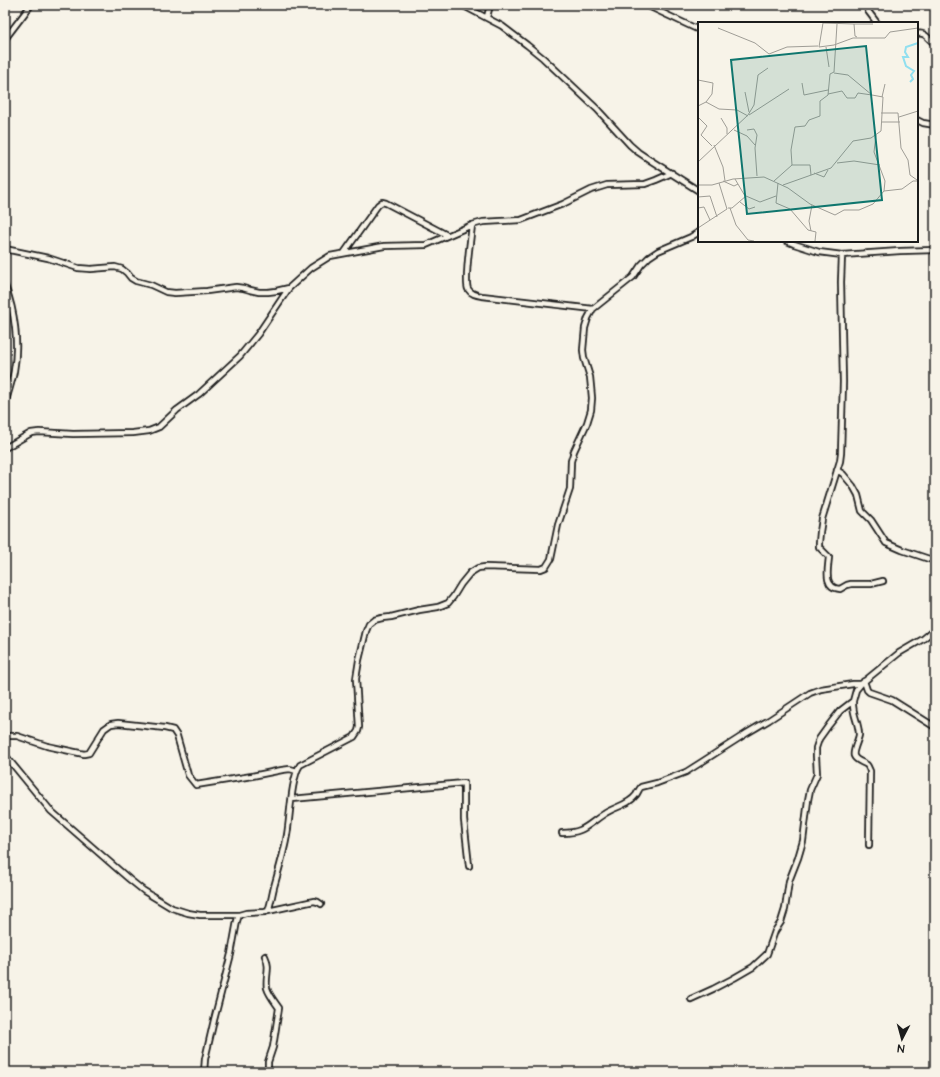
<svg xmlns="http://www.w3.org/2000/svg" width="940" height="1077" font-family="'Architects Daughter',sans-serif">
  <rect width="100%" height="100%" fill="#f7f3e8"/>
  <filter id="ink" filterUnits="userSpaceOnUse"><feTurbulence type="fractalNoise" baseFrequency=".025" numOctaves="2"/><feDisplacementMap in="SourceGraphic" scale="8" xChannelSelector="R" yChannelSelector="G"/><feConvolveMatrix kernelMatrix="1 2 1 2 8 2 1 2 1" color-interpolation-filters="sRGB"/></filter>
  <g filter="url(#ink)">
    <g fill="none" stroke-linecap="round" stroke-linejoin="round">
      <defs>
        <path id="street" d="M462,5l40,21 25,19 16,13 54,51 33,36 8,7 12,8 49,31
          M646,5l53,25
          M868,11l9,12
          M487,17l3,-12
          M917,34c8,-3 12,6 18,10
          M5,39l26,-34
          M917,120l6,3 12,2
          M472,225c-1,12 -8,54 -4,64 3,5 8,6 14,7l111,13
          M787,241l7,3 25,8 23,3 58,-4 35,-1
          M5,249l43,9 30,10 13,1 24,-2 7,2 5,4 4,5 5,3 15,4 15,7 9,1 32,-2 29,-4 7,1 7,2 9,2h9l8,-1 13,-3
          M344,253l34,-48 4,-3 4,1 61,32
          M842,255l-1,27 2,100 -2,71 -1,8 -18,58 -2,13 -1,11v4l10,10c-1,12 -6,31 11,32l7,-4 4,-1h20l12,-3
          M5,286c10,25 14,58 9,85 -2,11 -6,22 -9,33
          M5,448l26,-15 8,-1 34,2 60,-1 16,-2 10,-4 18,-17 22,-16 41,-38 18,-22 31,-46 22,-20 19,-12 54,-10 42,-1 46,-20 11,-3 38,-2 42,-16 28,-14 16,-5 38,-1 11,-4 16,-7
          M837,470l6,4 10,12 5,9 4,16 9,9 15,23 16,7 33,11
          M864,681l3,9 2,2 23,8 43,27
          M853,701c-1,14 6,21 6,34 -1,6 -7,17 -5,21 2,5 9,6 13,9 1,1 2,4 3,6l-1,74
          M5,736h12l30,10 37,8 5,-1 15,-24 7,-5 7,-1 47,5 8,2 4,6 11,39 8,10 56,-9 30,-6 8,-1 7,2
          M5,755l46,56 78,68 15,12 28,17 16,5 12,2h39
          M292,799l172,-16v37l5,46
          M562,833c22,0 25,-8 42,-19 10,-7 25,-9 32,-19 2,-3 3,-6 5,-8l16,-4 29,-11 61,-39 22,-13 41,-27 11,-4 32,-5h8
          M268,911l46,-10 4,1 3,2
          M265,956c6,12 0,20 2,32 2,7 8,14 12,20l-6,39 -5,15v5l2,5
          M691,999l22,-10 21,-11 19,-11 14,-13 8,-23 6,-9 4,-13 4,-28 9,-23 5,-17 5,-41 2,-10 7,-16 -1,-18v-8l3,-9 10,-14 11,-14 13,-10 3,-11 5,-6 38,-31 24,-14 12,-10
          M204,1072l1,-13 9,-39 17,-66 6,-33 2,-6 7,-2 19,-1 3,-1c3,-8 4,-16 6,-24 5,-18 10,-34 13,-52 3,-16 4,-57 13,-70l54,-28 4,-6 1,-4 -3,-48 3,-19 7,-29 3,-7 5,-4 8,-2 9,-1 28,-7 19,-3 10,-4 5,-6 8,-13 9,-11 8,-5 7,-1 56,2 5,-2 5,-8 7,-34 12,-36 1,-28 3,-10 13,-28 4,-13 1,-12 -1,-11 -1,-10 -6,-19 -1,-8 2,-22 3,-10 5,-9 40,-32 8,-12 8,-8 9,-6 33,-14 8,-5"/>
      </defs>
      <!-- street casing -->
      <use href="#street" stroke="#1c1c1c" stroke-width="8"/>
      <!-- street -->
      <use href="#street" stroke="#f7f3e8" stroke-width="4.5"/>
    </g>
  </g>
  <!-- overview -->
  <g transform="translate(698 22)">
    <rect width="220" height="220" fill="#f7f3e8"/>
    <path fill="none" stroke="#91dfef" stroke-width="2" d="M212,60l3,-3 -2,-4 3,-4 -8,-5 -3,-9h5l-3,-5 1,-5 12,-4"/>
    <path fill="none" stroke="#9f9d96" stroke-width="1" d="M125,1l-4,24 15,-2 19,-7h32l5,-6 28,-4M125,1l31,1 1,12 2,1M156,2h19M20,6l37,15 14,11 18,-7 31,-1M128,25l3,20M0,58l15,3 -1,11 -6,8M104,61l2,12 24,-5M47,70l4,20M130,72l14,-3 5,7h8l3,-5 14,2M184,75l3,-13M0,84l8,-4 13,7 18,1 11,6M183,91h17l3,35 7,12 2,15 7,5M51,93l40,-26M0,95l9,9 -6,9 11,11M201,95l19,-6M23,96l6,10v6M184,100h18M36,108l13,6 8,9M49,108l7,-1 3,6 -2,13 2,28M178,113l-2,17 11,29 -1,10M16,123l9,22 2,14M0,140l50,-47 6,-10 4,-30 10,-7M139,141l17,-2 26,4M94,143h18l1,10M116,151l10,4 4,-7M37,157l10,17M25,159l11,5 4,-2M76,159l18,-16 -1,-15 4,-23 10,-1 4,-6 11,-4v-15l8,-6 2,-21 4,-2 3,-48M80,161l-2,20 14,6 18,21 8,2 -1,9M0,163h14l21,-6 31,-2 24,11 22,16 25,11 9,-5h15l14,-6 11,-13 18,-2 11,-8h5M85,163l48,-17 22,-27 18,-3 10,-7 2,-34 -11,-2 -24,-20 -14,-2M0,175l12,-1 7,21M42,180l9,7 6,-2M0,186l6,-1 6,13M30,186h4l14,-12 14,6 16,-6M32,186l6,17 12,15 6,1M0,206l29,-19 -8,-26M113,209l-2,-10 3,-16"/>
    <path fill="#0f766e" fill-opacity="0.15" stroke="#0f766e" stroke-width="2" d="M168,24l16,154 -135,14 -16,-154z"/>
    <rect width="220" height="220" fill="none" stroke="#1c1c1c" stroke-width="2"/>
  </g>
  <!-- margin -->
  <rect width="940" height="1077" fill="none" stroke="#f7f3e8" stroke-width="20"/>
  <rect x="10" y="10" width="920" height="1057" fill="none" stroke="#1c1c1c" stroke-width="1.5" filter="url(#ink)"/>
  <!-- north arrow -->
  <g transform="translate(902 1039) rotate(186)" stroke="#f7f3e8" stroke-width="3" paint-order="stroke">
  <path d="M0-3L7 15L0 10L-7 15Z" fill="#1c1c1c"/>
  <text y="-6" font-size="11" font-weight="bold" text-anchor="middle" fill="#1c1c1c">N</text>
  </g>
</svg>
